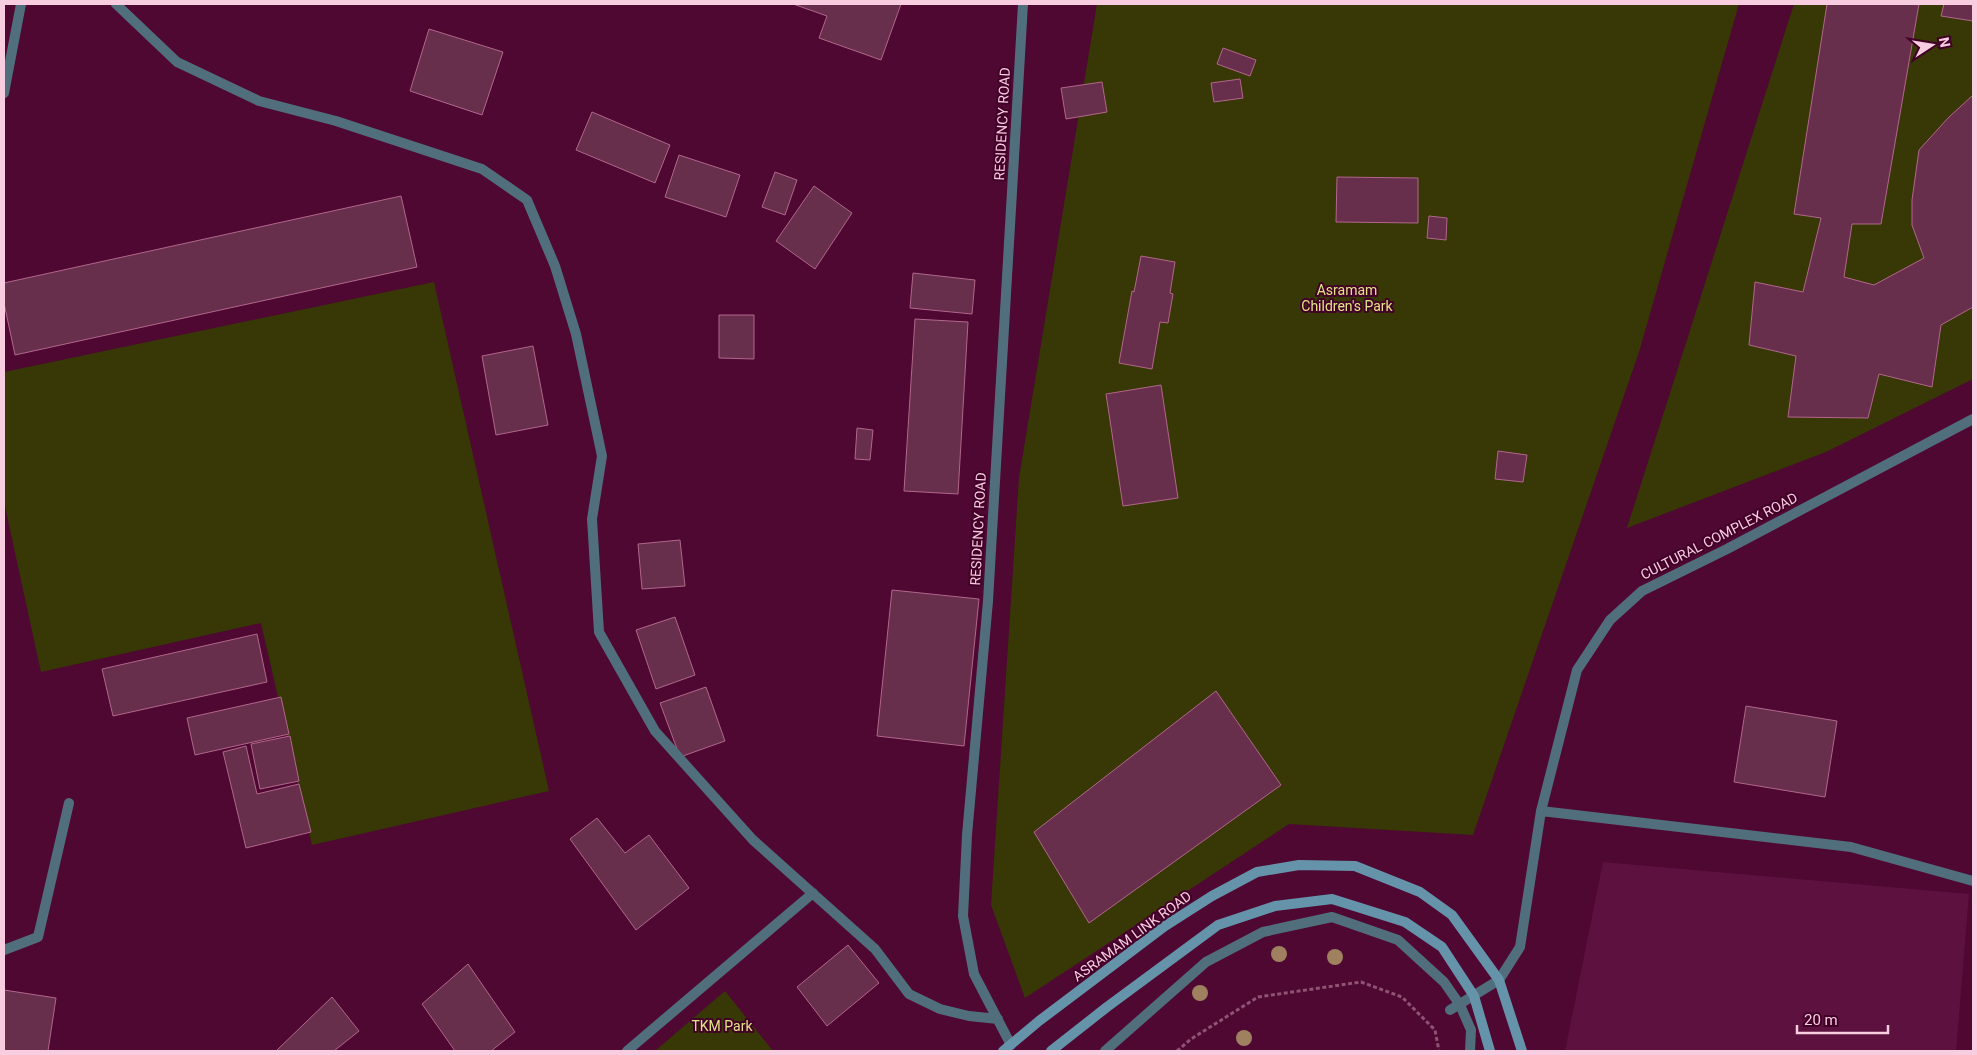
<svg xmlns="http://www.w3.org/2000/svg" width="1977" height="1055" font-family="Roboto,sans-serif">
  <rect width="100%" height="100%" fill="#4e0832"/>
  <!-- built -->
  <path fill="#5d113f" d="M1603,862l366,32 -13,157h-391z"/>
  <!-- green -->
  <path fill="#373805" d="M1097,4h642l-100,348 -166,483 -184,-11 -264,174 -34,-93 28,-427z
    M1794,4h179v375l-147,73 -199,76z
    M434,282l115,509 -237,54 -51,-222 -220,49 -37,-170v-130z
    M725,991l48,60h-118z"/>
  <!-- building -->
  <path fill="#682f4c" stroke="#b2668b" d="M793,4h108l-20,56 -62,-22 8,-22z
    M1827,4h92l-38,220h-29l-8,53 30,8 50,-27 -12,-33v-25l7,-50 29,-32 25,-23v212l-32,18 -9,62 -53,-13 -11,44 -80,-1 8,-61 -47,-11 6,-63 48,10 18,-74 -27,-4z
    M1944,4h29v17l-32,-5z
    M429,29l74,23 -21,63 -72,-24z
    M1223,48l33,12 -6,16 -33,-12z
    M1240,79l3,19 -29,4 -3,-19z
    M1102,82l5,30 -41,7 -5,-31z
    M592,112l78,33 -15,38 -79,-33z
    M679,155l61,20 -14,42 -61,-20z
    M775,172l22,8 -12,35 -23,-8z
    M1337,177l81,1v45l-82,-1z
    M814,186l38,27 -37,56 -39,-28z
    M401,196l16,71 -402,88 -11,-52v-20z
    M1429,216l18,2 -1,22 -19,-2z
    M1141,256l34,6 -5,31 3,1 -5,29 -8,-1 -8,47 -33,-6 13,-72 2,1z
    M913,273l62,7 -3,34 -62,-6z
    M719,315h35v44l-35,-1z
    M915,319l53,3 -10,172 -54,-3z
    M533,346l15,79 -52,10 -14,-79z
    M1161,385l17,113 -55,8 -17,-112z
    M857,428l16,2 -3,30 -15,-1z
    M1498,451l29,4 -4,27 -28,-3z
    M680,540l5,46 -43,3 -4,-45z
    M892,590l87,9 -15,147 -87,-10z
    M675,617l20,58 -39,14 -20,-59z
    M257,634l10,48 -154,34 -11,-47z
    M706,687l19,54 -45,16 -20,-54z
    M1216,691l65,94 -192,138 -55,-91z
    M281,697l8,37 -94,21 -8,-37z
    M1746,706l91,15 -12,76 -91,-15z
    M290,736l9,45 -39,8 -9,-45z
    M246,746l11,48 42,-10 12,48 -65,16 -23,-96z
    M597,818l28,35 24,-18 40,53 -53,42 -66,-91z
    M848,945l31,38 -52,43 -30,-39z
    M468,964l47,68 -24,19h-36l-33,-47z
    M4,990l52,8 -8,53h-44z
    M332,997l27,34 -25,20h-58z"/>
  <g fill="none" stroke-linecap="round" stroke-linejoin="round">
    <!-- path -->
    <path stroke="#8f5374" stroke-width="3" stroke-dasharray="4 2.5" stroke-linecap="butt" d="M1177,1051l14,-12 67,-42 103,-15 41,15 33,33 4,21"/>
    <!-- service -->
    <path stroke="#516e7c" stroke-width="10" d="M4,950l34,-13 31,-134"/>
    <!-- pedestrian -->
    <path stroke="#516e7c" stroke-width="10" d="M1105,1051l101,-89 57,-30 69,-15 66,23 46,42 16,23 11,25 -1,21"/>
    <!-- minor -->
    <path stroke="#516e7c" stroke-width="10" d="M116,4l61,58 82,39 77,20 146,48 45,31 28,66 21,68 26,122 -10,63 7,113 56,99 98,109 122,109 34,45 31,15 29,7 29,3
      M4,93l17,-89
      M1541,811l310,36 122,34
      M1450,1010l49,-30 21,-33 21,-136 36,-141 33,-50 32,-29 85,-42 246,-130
      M1011,1045l-37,-71 -11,-58 4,-81 21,-234 35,-597
      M627,1051l186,-158"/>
    <!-- secondary -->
    <path stroke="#6594aa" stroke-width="10" d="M1003,1051l36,-30 126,-95 47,-30 45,-24 42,-7 56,1 65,26 32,23 47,65 23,71
      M1051,1051l56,-44 111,-82 57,-19 57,-7 73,23 37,25 32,49 16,55"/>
  </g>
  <!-- trees -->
  <g fill="#9f815f">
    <circle cx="1279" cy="954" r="8"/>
    <circle cx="1335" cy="957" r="8"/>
    <circle cx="1200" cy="993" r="8"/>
    <circle cx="1244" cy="1038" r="8"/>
  </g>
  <g text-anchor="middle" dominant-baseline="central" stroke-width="4" stroke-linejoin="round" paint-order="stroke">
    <!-- street labels -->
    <g font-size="14" fill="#f8cde0" stroke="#420028">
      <text transform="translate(1002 124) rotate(-87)">RESIDENCY ROAD</text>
      <text transform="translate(978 529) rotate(-87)">RESIDENCY ROAD</text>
      <text transform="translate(1719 536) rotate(-27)">CULTURAL COMPLEX ROAD</text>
      <text transform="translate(1132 936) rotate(-36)">ASRAMAM LINK ROAD</text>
    </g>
    <!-- park labels -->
    <g font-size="14" fill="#e1e484" stroke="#420028">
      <text x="1347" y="290">Asramam<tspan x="1347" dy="16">Children's Park</tspan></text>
      <text x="722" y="1026">TKM Park</text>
    </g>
  </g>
  <!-- border -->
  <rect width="1977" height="1055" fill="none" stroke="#f8cde0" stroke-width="10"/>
  <!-- north arrow -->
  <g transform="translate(1932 45) rotate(78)" stroke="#420028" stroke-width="4" paint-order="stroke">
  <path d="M0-4L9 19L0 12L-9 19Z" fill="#f8cde0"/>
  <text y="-8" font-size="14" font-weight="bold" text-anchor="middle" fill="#f8cde0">N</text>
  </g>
  <!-- scale -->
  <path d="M1797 1025v8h91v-8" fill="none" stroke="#f8cde0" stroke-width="2.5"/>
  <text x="1804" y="1025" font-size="15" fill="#f8cde0" stroke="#420028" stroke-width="4" paint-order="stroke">20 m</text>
</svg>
